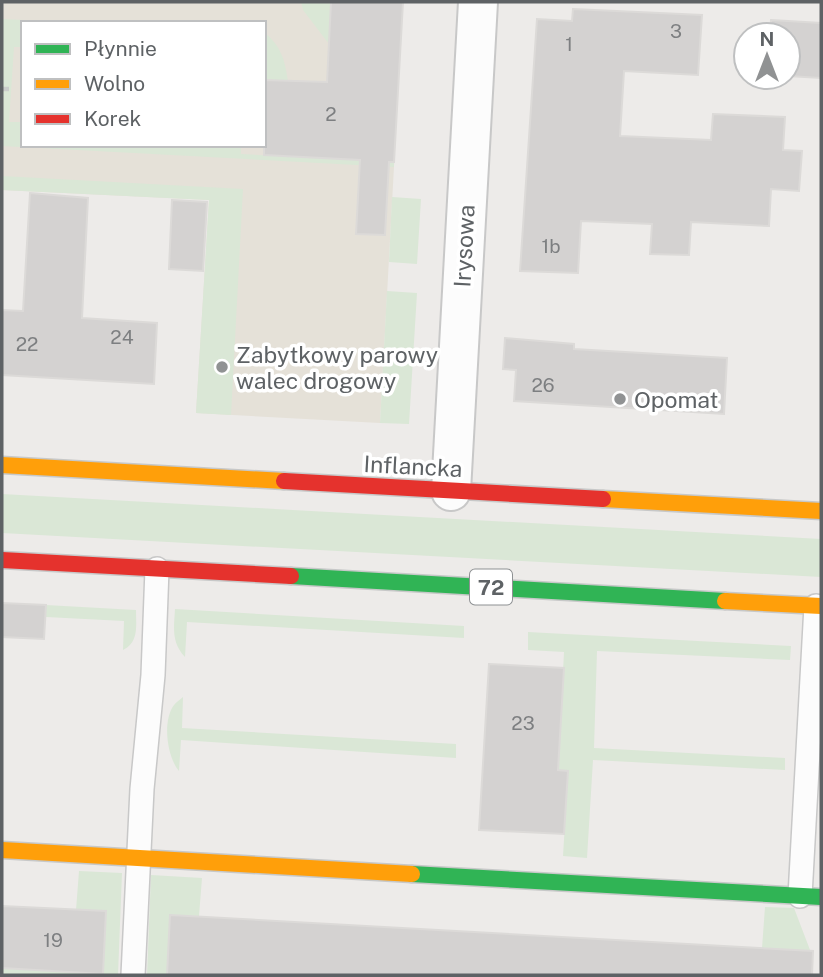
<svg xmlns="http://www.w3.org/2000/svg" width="823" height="977" font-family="'Public Sans',sans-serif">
  <rect width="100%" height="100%" fill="#edebe9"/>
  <!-- commercial -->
  <path fill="#e5e1d8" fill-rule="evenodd" d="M2,2h401l-23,421 -184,-10 13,-213 -207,-10zM23,23h241v122h-241z"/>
  <!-- green -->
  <path fill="#dae7d6" d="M301,2h30l-2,42 -26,-34z
    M2,19l90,4h-69v24h-9l-5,75h14v23h218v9l153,8v5l-392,-21z
    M264,32c17,14 21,28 24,49l-24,-2z
    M2,176l241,13 -12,226 -35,-2 13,-213 -207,-10z
    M392,197l29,2 -4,65 -28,-2z
    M387,291l30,2 -8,131 -29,-1z
    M2,494l819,45v38l-819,-44z
    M46,605l90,5c0,16 3,32 -13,40l1,-29 -78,-4z
    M175,609l289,17v12l-277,-16 -2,35c-14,-15 -11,-29 -10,-48z
    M528,632l263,14 -1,14 -193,-9 -3,97 191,10v12l-192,-10 -6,98 -24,-2 5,-84 -10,-2 6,-118 -36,-2z
    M183,697l-1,31 274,16v14l-275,-18 -2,31c-12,-14 -17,-50 -5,-66 2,-3 6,-5 9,-8z
    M79,871l43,2 -4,102h-116v-7l101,6 3,-63 -30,-1z
    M151,875l51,3 -3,38 -29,-1 -3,60h-20z
    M765,907l29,1 16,42 -1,25h-15l1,-25 -33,-2z"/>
  <!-- building -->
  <path fill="#d4d2d1" stroke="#dcdad8" stroke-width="2" d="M331,2h72l-9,160h-5l-4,73 -29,-1 4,-74 -96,-5v-75l63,2z
    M573,9l129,6 -4,60 -74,-4 -4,65 91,4 2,-26 72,3 -2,33 19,1 -3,40 -28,-2 -2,37 -78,-4 -2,33 -39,-1 2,-30 -71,-3 -3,52 -58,-2 17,-252 35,2z
    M771,20l50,3v55l-33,-2v-41h-18z
    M30,193l58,5 -6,120 75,5 -3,61 -152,-9v-65l21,1z
    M172,200l35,2 -4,69 -34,-2z
    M505,338l69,6v5l153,9 -3,56 -210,-13 2,-31 -13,-1z
    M2,603l44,2 -2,34 -42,-2z
    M489,664l75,4 -6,102 10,1 -4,63 -85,-4z
    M2,906l104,5 -3,63 -101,-6z
    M170,915l643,36 -1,24h-645z"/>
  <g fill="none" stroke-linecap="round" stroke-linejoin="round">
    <defs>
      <path id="lane" d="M800,896l16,-290
        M133,975l9,-186 11,-114 4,-106"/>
      <path id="street" d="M451,491l27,-489"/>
      <path id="fast" d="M291,576l434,25
        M412,874l409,23"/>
      <path id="slow" d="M2,465l282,16
        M603,499l218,12
        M725,601l96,5
        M2,850l410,24"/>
      <path id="jam" d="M284,481l319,18
        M2,560l289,16"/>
    </defs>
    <!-- lane casing -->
    <use href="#lane" stroke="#c8c8c8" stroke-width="26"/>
    <!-- street casing -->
    <use href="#street" stroke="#c8c8c8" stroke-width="42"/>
    <!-- fast casing -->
    <use href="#fast" stroke="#c7c8c8" stroke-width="19"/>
    <!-- slow casing -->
    <use href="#slow" stroke="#c7c8c8" stroke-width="19"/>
    <!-- jam casing -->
    <use href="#jam" stroke="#c7c8c8" stroke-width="19"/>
    <!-- path -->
    <path stroke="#cacdcb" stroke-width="4.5" stroke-dasharray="7 3.5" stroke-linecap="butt" d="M2,89h9"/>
    <!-- lane -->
    <use href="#lane" stroke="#fcfcfc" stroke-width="23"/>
    <!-- street -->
    <use href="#street" stroke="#fcfcfc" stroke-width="38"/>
    <!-- fast -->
    <use href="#fast" stroke="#30b455" stroke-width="16"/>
    <!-- slow -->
    <use href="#slow" stroke="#ff9f0a" stroke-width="16"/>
    <!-- jam -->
    <use href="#jam" stroke="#e5322d" stroke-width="16"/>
  </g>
  <!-- markers -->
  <g fill="#909293" stroke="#fff" stroke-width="2.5">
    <circle cx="222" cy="367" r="7"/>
    <circle cx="620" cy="399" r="7"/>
  </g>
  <g text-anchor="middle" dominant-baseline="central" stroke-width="7" stroke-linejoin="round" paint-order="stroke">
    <!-- number labels -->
    <g font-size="19" fill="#7d7f81">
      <text x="676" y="31">3</text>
      <text x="569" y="44">1</text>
      <text x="331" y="114">2</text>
      <text x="551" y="246">1b</text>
      <text x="122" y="337">24</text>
      <text x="27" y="344">22</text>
      <text x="543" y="385">26</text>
      <text x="523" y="723">23</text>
      <text x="53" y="940">19</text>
    </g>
    <!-- shield labels -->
    <rect fill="#fff" stroke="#8e9193" stroke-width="2" x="470" y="569.5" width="42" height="35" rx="5"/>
    <g font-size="21" font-weight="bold" fill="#5e6265">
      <text x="491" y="587">72</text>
    </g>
    <!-- street labels -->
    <g font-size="23" fill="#5e6265" stroke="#fff">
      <text transform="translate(464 246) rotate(-87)">Irysowa</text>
      <text transform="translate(413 466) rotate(3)">Inflancka</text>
    </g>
    <!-- poi labels -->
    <g font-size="23" fill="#5e6265" stroke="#fff" text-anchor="start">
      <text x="236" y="354">Zabytkowy parowy<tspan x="236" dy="26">walec drogowy</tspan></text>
      <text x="634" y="399">Opomat</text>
    </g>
  </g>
  <!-- border -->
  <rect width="823" height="977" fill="none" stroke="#5e6265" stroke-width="7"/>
  <!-- legend -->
  <rect x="21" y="21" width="245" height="126" fill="#ffffff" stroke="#bfc0c1" stroke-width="2"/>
  <rect x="35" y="44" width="35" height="10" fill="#30b455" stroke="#bfc0c1" stroke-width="2"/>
  <text x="84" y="56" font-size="21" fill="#5e6265">Płynnie</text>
  <rect x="35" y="79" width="35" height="10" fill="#ff9f0a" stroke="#bfc0c1" stroke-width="2"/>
  <text x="84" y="91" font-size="21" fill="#5e6265">Wolno</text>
  <rect x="35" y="114" width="35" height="10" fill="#e5322d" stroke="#bfc0c1" stroke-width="2"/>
  <text x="84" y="126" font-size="21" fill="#5e6265">Korek</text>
  <!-- north arrow -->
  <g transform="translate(767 56)"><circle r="33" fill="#ffffff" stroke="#bfc0c1" stroke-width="2"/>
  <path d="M0-5L12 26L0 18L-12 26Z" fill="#909293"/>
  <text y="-10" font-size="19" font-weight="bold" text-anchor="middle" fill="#5e6265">N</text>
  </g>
</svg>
